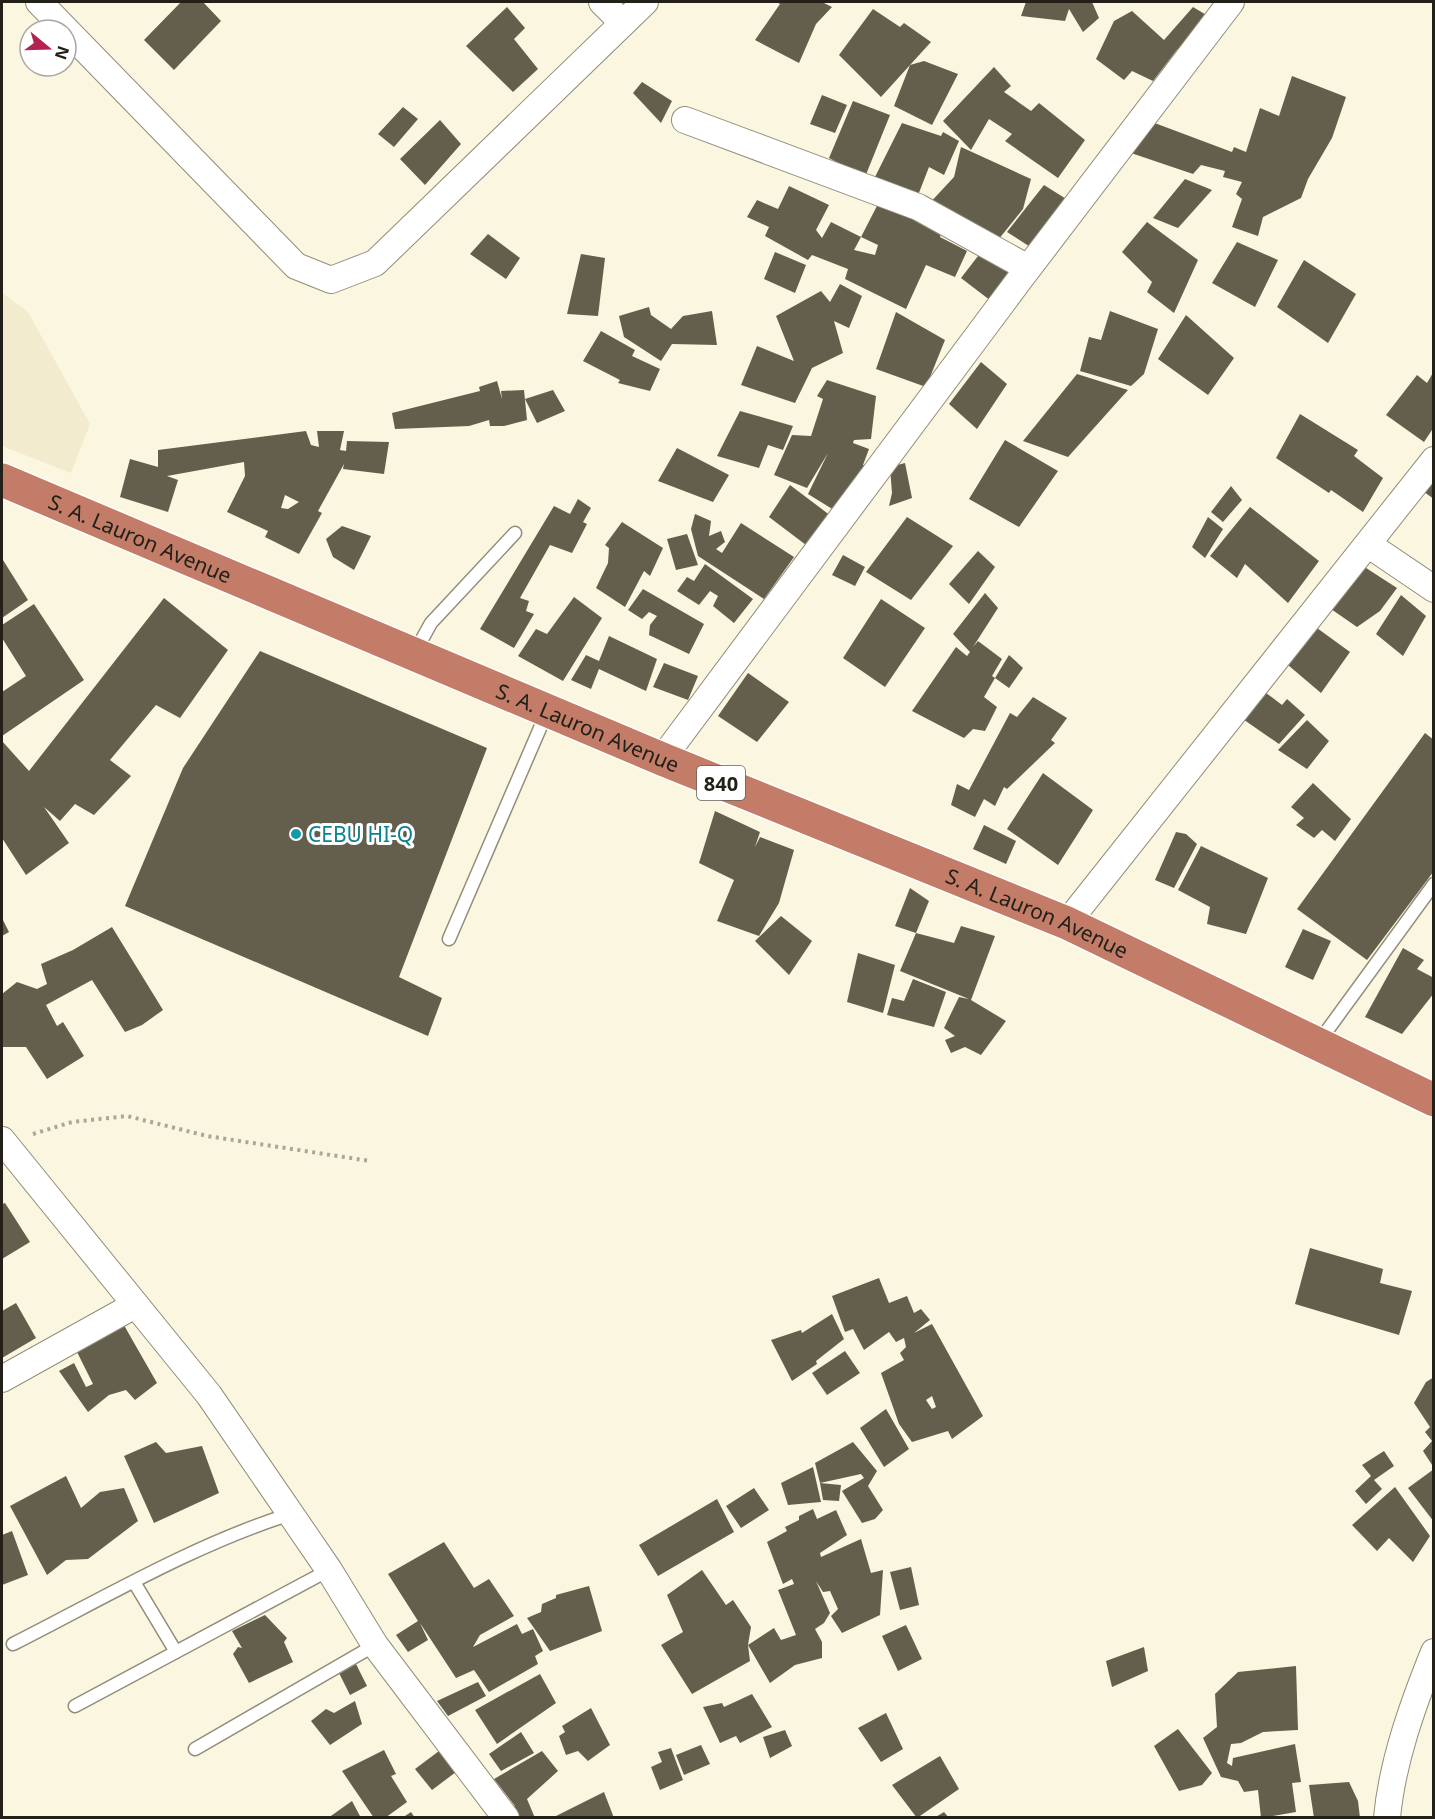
<svg xmlns="http://www.w3.org/2000/svg" width="1435" height="1819" font-family="'Noto Sans',sans-serif">
  <rect width="100%" height="100%" fill="#fbf6df"/>
  <!-- built -->
  <path fill="#f2ebcd" d="M2,293l26,19 62,112 -19,49 -69,-27z"/>
  <!-- building -->
  <path fill="#645f4c" fill-rule="evenodd" d="M181,2h22l18,19 -47,49 -30,-30z
    M776,2h46l10,5 -16,17 -17,39 -44,-23 25,-36z
    M1026,2h66l7,16 -16,14 -14,-23 -4,12 -44,-5z
    M507,7l18,21 -11,11 24,30 -25,23 -47,-46z
    M1193,7l15,9 -32,35 -23,30 -21,-10 -8,9 -28,-21 18,-38 18,-10 32,29z
    M873,9l27,18 4,-4 27,19 -21,23 14,-4 34,13 -26,51 -38,-19 16,-41 -29,32 -42,-42z
    M994,67l17,19 -7,6 27,19 8,-8 46,37 -27,38 -53,-37 7,-7 -23,-15 -18,31 -28,-29z
    M1292,76l54,21 -14,41 -24,41 -7,19 -38,19 -5,19 -26,-9 10,-28 -6,-5 6,-12 -19,-5 2,-6 -24,-6 -8,9 -62,-21 21,-31 80,30 2,-5 12,5 14,-44 19,8z
    M642,82l30,19 -11,22 -28,-30z
    M822,95l25,10 -12,28 -25,-9z
    M853,101l37,14 -25,62 -36,-19z
    M403,107l15,12 -24,28 -16,-13z
    M440,120l21,24 -36,41 -25,-26z
    M902,123l39,13 2,-4 16,9 -15,34 -15,-8 -14,36 -42,-22z
    M961,147l70,32 -8,30 -25,31 -71,-34 27,-29z
    M1185,179l27,11 -34,38 -25,-10z
    M1044,185l27,17 -33,50 -31,-20z
    M789,186l40,19 -13,25 6,8 9,-16 30,15 -7,13 21,5 3,-10 -17,-8 18,-35 62,31 -1,4 27,14 -12,26 -29,-12 -20,44 -61,-30 3,-10 -36,-14 -4,5 -43,-24 4,-9 -22,-10 10,-17 21,9z
    M1147,222l51,38 -24,53 -27,-21 5,-10 -30,-30z
    M488,234l32,24 -14,21 -36,-25z
    M1237,242l41,18 -23,47 -43,-24z
    M985,247l35,27 -25,30 -34,-26z
    M775,252l31,13 -11,28 -31,-14z
    M581,254l24,4 -7,58 -31,-2z
    M1304,260l52,34 -28,49 -51,-36z
    M840,284l22,12 -13,32 -15,-7 9,32 -31,15 -17,35 -54,-18 16,-39 37,15 -18,-45 45,-25 9,11z
    M649,307l2,8 20,14 12,-13 29,-5 5,34 -45,-1 -11,17 -37,-24 -5,-21z
    M1110,311l48,18 -14,45 -13,12 -51,-15 9,-34 12,3z
    M896,312l49,28 -19,47 -50,-18z
    M1186,315l48,43 -26,37 -50,-36z
    M601,331l34,19 -3,6 28,13 -10,22 -32,-8 2,-3 -37,-19z
    M981,362l26,22 -30,45 -28,-25z
    M1434,371v56l-10,15 -38,-27 31,-40 10,8z
    M1077,374l51,16 -60,67 -45,-16z
    M827,380l49,16 -5,43 -17,1 -1,3 16,6 -6,16 8,4 -29,46 -34,-21 20,-41 -21,35 -33,-13 18,-40 19,1 12,-37 -6,-3z
    M497,381l5,18 -1,-8 23,-1 3,30 -23,6h-14l-1,-6 -20,6 -74,3 -3,-16 88,-22 -1,-4z
    M553,390l12,21 -28,12 -12,-24z
    M740,411l53,15 -10,24 -15,-5 -9,23 -42,-12z
    M1300,414l58,36 -4,6 29,22 -20,34 -32,-22 -2,3 -53,-35z
    M306,431l5,14 8,2 -2,-16h27l-4,19 6,1 1,-10 42,1 -5,32 -41,-5 1,-5 -26,47 4,2 -23,41 -34,-17 3,-6 -41,-19 18,-36 -1,-14 -77,14 11,4 -10,32 -48,-15 10,-38 28,8v-17zM285,495l14,7 -11,7 -7,-1z
    M1005,440l53,31 -39,56 -50,-28z
    M677,448l52,27 -16,27 -55,-21z
    M905,463l7,35 -23,8 3,-13 -2,-26z
    M1434,480v19l-10,-7z
    M790,485l41,31 -21,32 -41,-31z
    M1231,486l11,14 -19,22 -12,-10z
    M578,499l13,9 -8,14 4,2 -15,29 -22,-8 -30,53 9,3 -3,10 8,3 -20,34 -34,-19 74,-123 16,8z
    M1250,507l69,54 -31,42 -43,-39 -8,14 -27,-22z
    M695,514l16,7 -2,15 12,-5 4,11 -9,7 6,4 19,-30 53,34 -30,42 -66,-43 -7,-27z
    M907,517l46,29 -42,54 -45,-28z
    M1208,517l15,12 -18,29 -13,-11z
    M622,522l41,26 -13,28 -6,-5 -19,36 -29,-19 12,-25 1,-15 -4,-3z
    M342,526l29,10 -17,34 -21,-13 -7,-18z
    M687,534l11,31 -22,5 -9,-31z
    M978,551l17,16 -26,37 -20,-20z
    M843,555l22,12 -10,19 -23,-11z
    M3,560l25,40 -26,18v-57z
    M705,564l48,35 -19,24 -21,-17 5,-10 -8,-5 -11,14 -22,-14 10,-14 7,4z
    M1363,566l34,22 -17,23 -23,16 -26,-18z
    M643,589l61,35 -15,30 -40,-19 1,-10 7,-9 -8,-4 -7,7 -14,-9z
    M985,593l13,15 -25,39 5,-6 24,18 -10,17 3,2 -11,19 13,10 -12,24 -12,-2 -9,9 -52,-27 44,-64 11,9 3,-4 -17,-18z
    M1401,595l25,21 -23,40 -27,-22z
    M574,597l28,21 -39,63 -45,-25 18,-27 11,5z
    M164,598l64,52 -48,68 -24,-13 -46,55 21,16 -37,39 -19,-11 -15,17 -16,-14 25,36 -43,32 -24,-37v-97l27,30z
    M881,599l44,29 -40,59 -42,-29z
    M34,604l50,76 -82,56v-44l24,-16 -24,-38v-13z
    M1317,628l33,24 -29,41 -33,-28z
    M609,636l48,23 -11,32 -47,-22 -8,20 -20,-9 15,-25 13,6z
    M260,651l227,97 -88,229 43,21 -14,38 -303,-130 58,-138z
    M1009,655l14,13 -14,20 -14,-10z
    M664,663l34,13 -10,24 -35,-13z
    M748,673l41,29 -32,40 -39,-26z
    M1261,689l21,16 5,-6 18,16 -26,29 -42,-29z
    M1033,697l34,21 -16,22 4,3 -48,46 -3,-2 -9,19 -11,-7 -9,18 -24,-12 6,-21 12,6 41,-77 7,4z
    M1307,720l22,21 -22,28 -29,-19z
    M1425,733l9,7v131l-67,89 -70,-51z
    M1043,773l50,37 -35,55 -51,-36z
    M1313,783l38,36 -16,22 -13,-11 -8,8 -18,-13 8,-7 -13,-11z
    M715,811l45,21 -5,15 5,-10 34,13 -15,53 -20,33 -42,-15 17,-41 -35,-17z
    M984,825l32,16 -10,23 -33,-15z
    M1176,832l10,2 11,10 -23,44 -19,-8z
    M1201,846l67,32 -22,56 -39,-10 3,-17 -32,-17z
    M910,888l19,13 -13,32 -21,-7z
    M781,916l31,25 -23,34 -34,-34z
    M2,918l7,14 -7,4z
    M961,926l34,10 -24,64 35,21 -25,34 -16,-8 -14,6 -6,-13 10,-4 -11,-8 15,-31 10,2 -69,-28 16,-38 38,10z
    M112,927l51,83 -21,15 -17,7 -33,-52 -46,25 11,21 6,-4 21,34 -37,23 -21,-32h-24v-53l15,-12 20,7 10,-5 -6,-20 32,-14z
    M1303,929l28,12 -18,39 -28,-13z
    M1403,948l21,12 -7,9 17,9v15l-32,41 -37,-17z
    M858,953l37,12 -12,48 -36,-11z
    M913,979l33,13 -12,35 -47,-12 5,-17 12,3z
    M5,1203l25,39 -28,17v-55z
    M1310,1248l73,21 -3,14 32,8 -13,44 -104,-31z
    M879,1278l10,25 18,-7 7,17 7,-4 9,11 -16,13 18,-9 51,92 -31,23 -4,-8 -36,11 -13,-18 -18,-51 23,-13 -4,-7 6,-6 -2,-9 -8,4 -7,-10 -25,18 -11,-21 -8,3 -13,-36zM932,1396l4,11 -4,2 -6,-9z
    M16,1303l20,35 -34,20v-47z
    M832,1314l12,25 -28,22 1,3 -25,17 -21,-41 30,-10 1,3z
    M121,1320l36,63 -22,17 -9,-10 -17,5 -21,17 -29,-41 15,-8 12,24 7,-3 -19,-38 28,-8z
    M845,1351l15,22 -33,22 -15,-22z
    M1434,1377v91l-11,-17 9,-10 -7,-9 5,-5 -16,-24 12,-21z
    M886,1409l23,40 -25,18 -24,-39z
    M156,1442l10,11 36,-7 17,47 -65,30 -30,-67z
    M853,1442l24,29 -9,15 15,24 -8,9 -13,4 -20,-32 22,-13 -3,-4 -41,9 -5,-20z
    M1384,1451l10,15 -20,14 8,9 -16,15 -11,-13 16,-15 -9,-11z
    M813,1467l8,35 -33,3 -7,-22z
    M1434,1469v53l-26,-34z
    M66,1476l15,32 19,-16 24,-4 14,33 -50,38 -22,1 -19,15 -37,-69z
    M820,1483l21,2 -2,16 -16,-1z
    M1395,1487l35,49 -17,26 -24,-24 -12,13 -25,-26z
    M754,1488l15,22 -28,18 -15,-22z
    M717,1499l17,33 -76,44 -19,-31z
    M813,1509l4,10 19,-9 11,25 -27,18 1,4 40,-18 10,34 12,-3 -3,45 -38,18 -11,-17 7,-7 -8,-18 -7,1 -7,-11 14,32 -6,10 -9,6 7,13v16l-27,7 -25,18 -22,-38 2,16 -58,33 -31,-49 22,-13 -16,-37 35,-25 24,35 7,-5 18,27 -3,18 26,-17 7,12 15,-5 -18,-45 16,-6 -2,-5 -9,5 -16,-42 20,-11 -2,-4 14,-7v-4z
    M12,1531l16,44 -26,10v-50z
    M444,1542l30,46 15,-9 25,37 -34,19 -7,12 44,-23 5,10 11,-5 10,22 -8,5 3,8 -49,28 -15,-22 -18,8 -36,-55 8,17 -20,12 -12,-17 22,-14 -30,-47z
    M911,1567l8,38 -19,5 -10,-38z
    M589,1586l13,45 -52,20 -23,-33 14,-6 1,-8 14,-6v-3z
    M265,1615l22,23 -3,4 9,20 -44,21 -16,-29 5,-7 4,1 -10,-17z
    M906,1625l16,34 -24,12 -16,-35z
    M1144,1647l4,24 -36,16 -6,-26z
    M356,1664l11,22 -17,9 -11,-22z
    M1296,1666l2,64 -35,2 -22,11 -10,1 -4,19 5,3 1,-8 62,-14 6,38 -9,1 4,29 -35,6 -3,-28 -14,2 -6,-11 -17,-4 -18,-39 14,-11 -2,-33 23,-22z
    M540,1674l16,29 -59,41 -22,-34z
    M478,1682l8,14 -38,20 -11,-15z
    M752,1694l20,33 -32,16 -4,-7 -16,7 -17,-36 19,-4 2,4z
    M355,1701l7,23 -32,21 -19,-24 15,-12 8,4z
    M591,1708l19,37 -22,16 -10,-10 -12,4 -7,-19 6,-4 -3,-6z
    M886,1713l17,36 -22,13 -23,-34z
    M1178,1729l34,44 -10,12 -23,6 -25,-45z
    M785,1730l7,16 -22,12 -7,-21z
    M521,1732l13,21 -33,18 -12,-17z
    M701,1745l9,19 -26,11 -8,-20z
    M671,1748l12,32 -23,10 -9,-23 11,-5 -4,-10z
    M384,1750l12,24 -5,2 16,26 -22,16h-11l-32,-47z
    M439,1751l17,21 -24,18 -17,-21z
    M542,1751l16,20 -31,28 8,19h-15l-8,-10 3,-2 -21,-27z
    M940,1756l19,33 -42,29 -25,-33z
    M1349,1782l9,19 2,17h-46l-5,-33z
    M604,1792l10,26h-62z
    M352,1801l9,17h-33z
    M411,1812l4,6h-13z
    M944,1812l5,6h-15z"/>
  <g fill="none" stroke-linecap="round" stroke-linejoin="round">
    <defs>
      <path id="lane" d="M415,652l16,-29 84,-90
        M449,939l98,-227
        M1318,1043l116,-159
        M134,1582l42,70
        M13,1644c89,-45 184,-101 278,-130
        M75,1706l254,-136
        M195,1749l180,-104"/>
      <path id="street" d="M39,2l257,264 35,14 44,-17 270,-261
        M602,2l21,21
        M685,120l233,87 110,61
        M1369,545l65,44
        M662,759l358,-480 211,-277
        M1067,923l367,-463
        M2,1140l207,255 120,175 46,75 131,173
        M2,1379l133,-74
        M1387,1818c5,-56 26,-114 47,-166"/>
      <g id="highway">
        <path id="s1" d="M2,480l660,279 405,164 367,177"/>
      </g>
    </defs>
    <!-- lane casing -->
    <use href="#lane" stroke="#928d79" stroke-width="15"/>
    <!-- street casing -->
    <use href="#street" stroke="#928d79" stroke-width="28"/>
    <!-- highway casing -->
    <use href="#highway" stroke="#fff" stroke-width="36"/>
    <!-- path -->
    <path stroke="#aba796" stroke-width="4" stroke-dasharray="3 4.5" stroke-linecap="butt" d="M33,1134l39,-12 55,-6 80,20 163,25"/>
    <!-- lane -->
    <use href="#lane" stroke="#fff" stroke-width="12"/>
    <!-- street -->
    <use href="#street" stroke="#fff" stroke-width="26"/>
    <!-- highway -->
    <use href="#highway" stroke="#c27c67" stroke-width="33"/>
  </g>
  <!-- markers -->
  <circle fill="#0f9aa8" stroke="#fff" stroke-width="2" cx="296" cy="834" r="6"/>
  <g text-anchor="middle" dominant-baseline="central" stroke-width="6" stroke-linejoin="round" paint-order="stroke">
    <!-- shield labels -->
    <rect fill="#fff" stroke="#64635d" stroke-width="1.5" x="697" y="766" width="48" height="34" rx="4.5"/>
    <g font-size="20" font-weight="bold" fill="#222018">
      <text x="721" y="783">840</text>
    </g>
    <!-- street labels -->
    <g font-size="21" fill="#222018" stroke="#fff">
      <text stroke="none"><textPath href="#s1" startOffset="150">S. A. Lauron Avenue</textPath></text>
      <text stroke="none"><textPath href="#s1" startOffset="636">S. A. Lauron Avenue</textPath></text>
      <text stroke="none"><textPath href="#s1" startOffset="1122">S. A. Lauron Avenue</textPath></text>
    </g>
    <!-- culture labels -->
    <g font-size="21" fill="#0d838f" stroke="#fff" text-anchor="start">
      <text x="308" y="834">CEBU HI-Q</text>
    </g>
  </g>
  <!-- border -->
  <rect width="1435" height="1819" fill="none" stroke="#222018" stroke-width="6"/>
  <!-- north arrow -->
  <g transform="translate(48 48) rotate(109)"><circle r="28" fill="#ffffff" stroke="#a7a6a3" stroke-width="1.5"/>
  <path d="M0-4.5L10 22L0 15L-10 22Z" fill="#b42350"/>
  <text y="-9" font-size="16" font-weight="bold" text-anchor="middle" fill="#222018">N</text>
  </g>
</svg>
